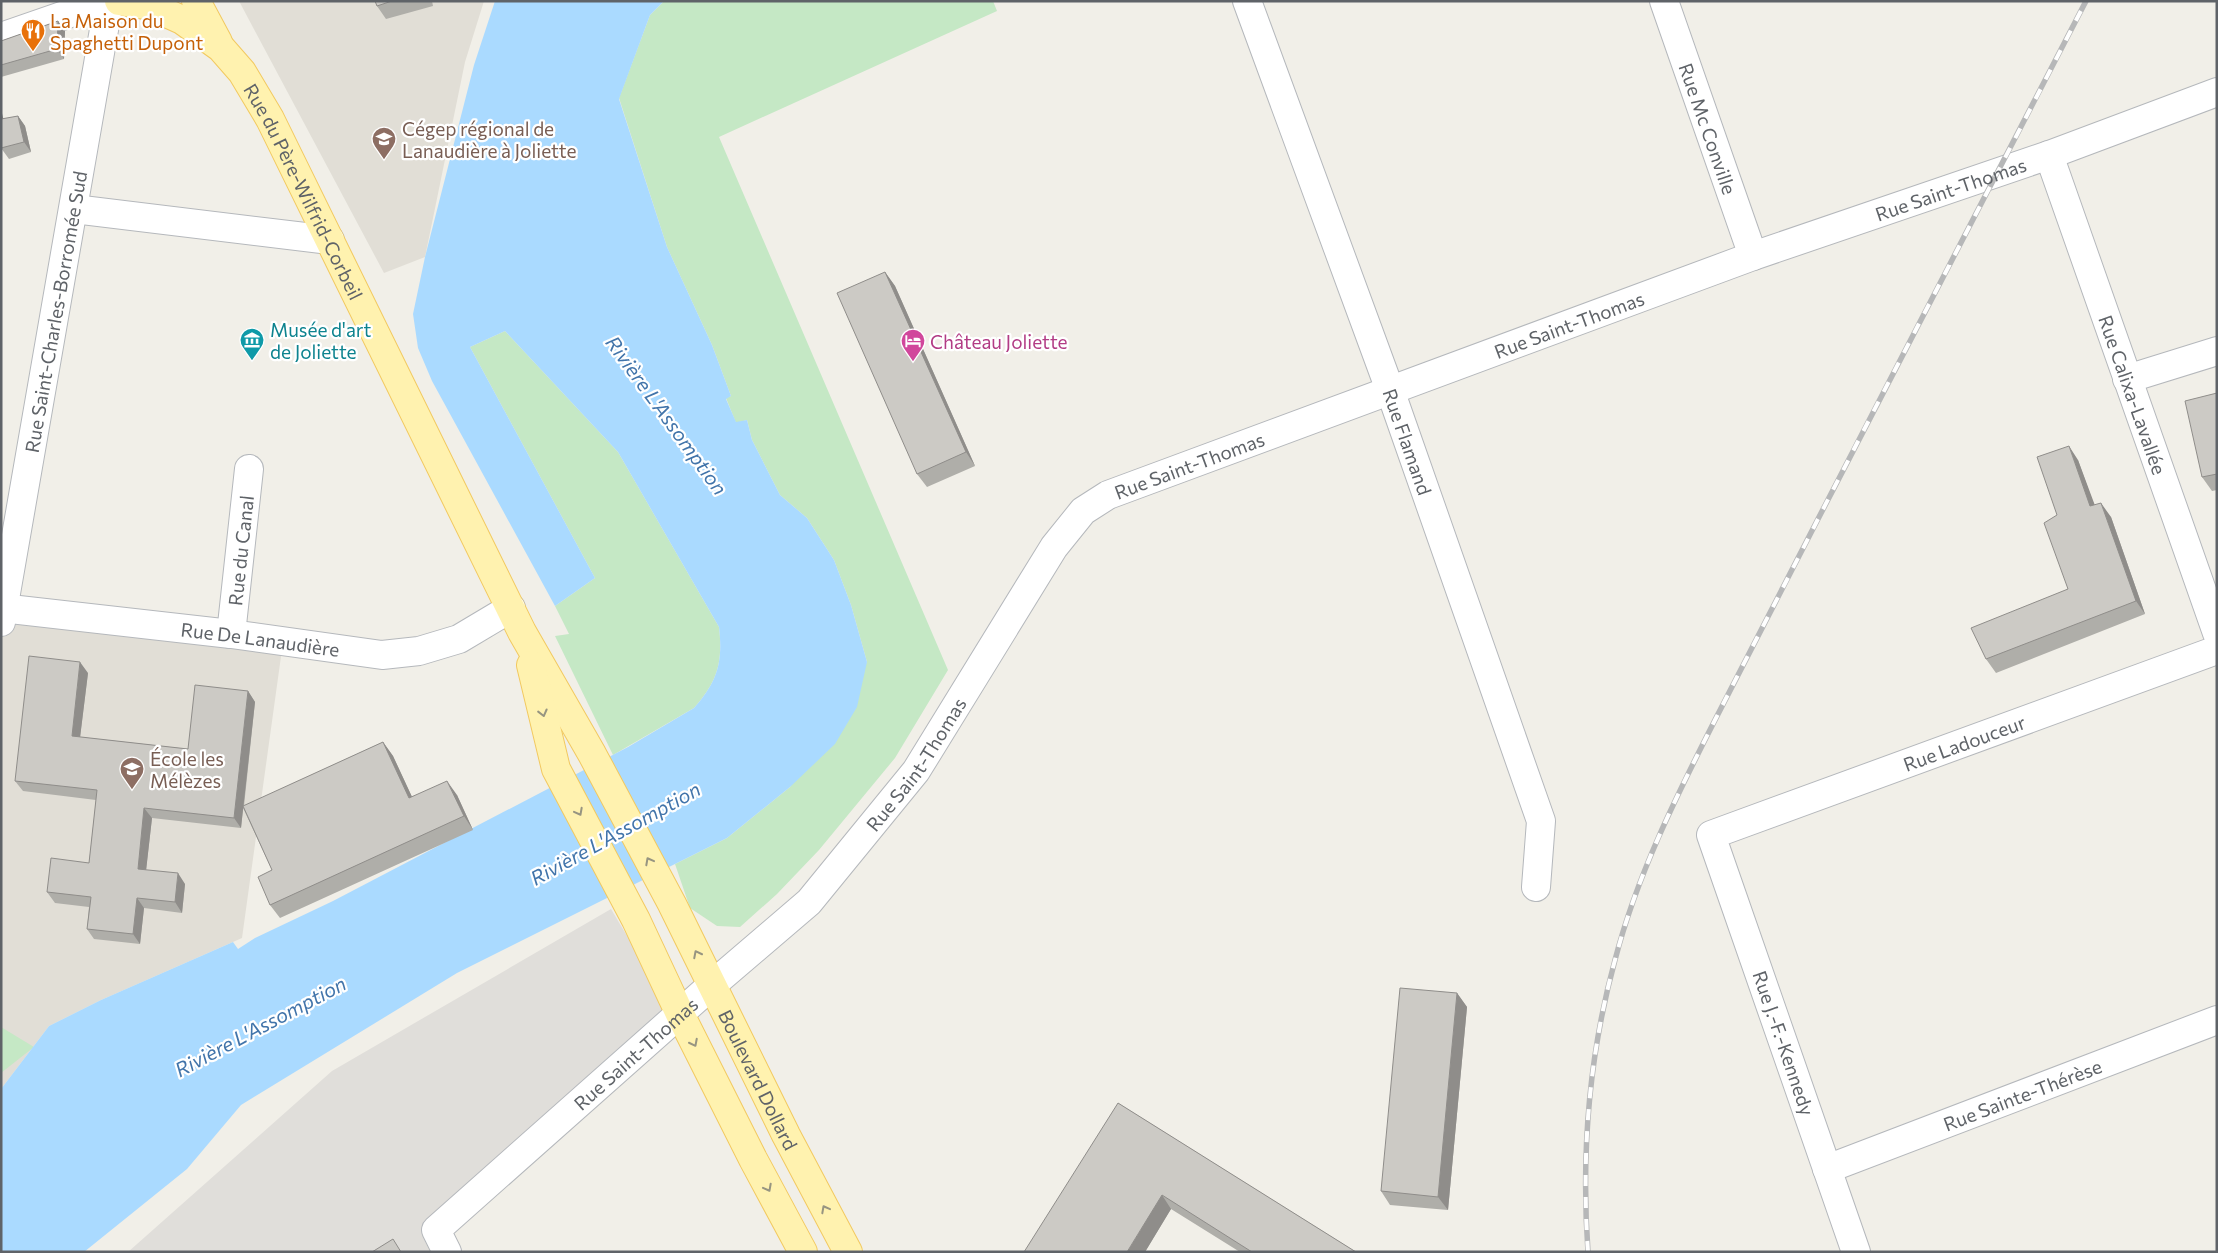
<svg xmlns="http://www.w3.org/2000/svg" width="2218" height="1253" font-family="Commissioner,sans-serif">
  <rect width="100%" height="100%" fill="#f1efe8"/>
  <!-- industrial -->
  <path fill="#e0deda" d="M611,909l63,106 -248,214 11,23h-309l204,-181z"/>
  <!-- education -->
  <path fill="#e1ded6" d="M239,1h245l-19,61 -40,195 -41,16z
    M1,622l282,20 -41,296 -141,62 -52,26 -48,63z"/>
  <!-- green -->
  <path fill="#c5e8c5" d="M664,1h329l4,10 -278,126 229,533 -53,88 -76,92 -42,44 -37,33 -23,-1 -27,-18 -15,-44 52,-26 63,-51 77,-125 -16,-57 -17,-45 -27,-42 -27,-23 -28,-55 -5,-20 -11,3 -10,-25 5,-2 -19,-51 -45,-98 -48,-149 31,-83z
    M505,331l113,121 101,175c4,34 -1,54 -25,81l-81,47 -58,-119 14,-2 -14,-28 40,-28 -125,-231z
    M1,1027l33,20 -33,26z"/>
  <!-- water -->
  <path fill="#aadaff" d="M495,1h169l-14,14 -31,84 48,148 45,98 19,51 -5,3 10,23 11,-2 5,20 28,55 27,23 27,42 17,45 16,57 -10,45 -22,37 -45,43 -63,51 -270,135 -216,132 -54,64 -103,83h-83v-163l48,-63 52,-26 132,-58 5,7 17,-11 78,-37 295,-154 66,-39c24,-27 29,-47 25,-81l-101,-175 -113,-121 -35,16 125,231 -40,28 -123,-225 -14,-33 -5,-34 12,-57 49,-192z"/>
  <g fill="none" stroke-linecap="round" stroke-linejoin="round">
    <defs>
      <g id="minor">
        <path id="s1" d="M1247,1l143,389 151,431 -5,66"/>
        <path id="s2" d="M1664,1l89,255"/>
        <path d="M1,37l104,-36"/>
        <path id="s3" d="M2049,155l168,478"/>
        <path d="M74,209l256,31"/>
        <path d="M2127,379l90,-28"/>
        <path id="s4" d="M1,608l230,26 151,21 37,-4 40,-12 52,-31"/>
        <path id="s5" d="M1,622l108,-621"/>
        <path id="s6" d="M231,634l18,-165"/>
        <path id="s7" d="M1827,1169l390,-149"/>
        <path id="s8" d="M447,1252l-11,-22 276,-245 97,-83 107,-131 138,-224 29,-36 25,-16 645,-239 296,-101 168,-63"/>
        <path id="s9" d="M1856,1252l-145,-417 506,-185"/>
      </g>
      <g id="major">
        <path id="s10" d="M119,1l32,5 31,14 39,28 21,24 28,47 252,513 70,122 80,150 114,231 62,117"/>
        <path d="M196,1l22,41"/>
        <path d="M531,665l25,104 80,151 44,94 73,145 50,93"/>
      </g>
    </defs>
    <!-- minor casing -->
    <use href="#minor" stroke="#b5b8bc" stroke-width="30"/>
    <!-- major casing -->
    <use href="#major" stroke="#f2c960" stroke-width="30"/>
    <!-- minor -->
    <use href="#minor" stroke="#fff" stroke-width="28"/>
    <!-- major -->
    <use href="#major" stroke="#fff2af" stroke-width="28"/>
    <defs>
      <path id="rail" d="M1588,1252c-7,-99 1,-197 27,-292 22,-85 61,-163 100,-240 34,-67 69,-134 103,-201 89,-173 179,-345 268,-518"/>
    </defs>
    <!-- rail casing -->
    <use href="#rail" stroke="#b6b7b8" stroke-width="5.5"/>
    <!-- rail -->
    <use href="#rail" stroke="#fff" stroke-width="4" stroke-dasharray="11" stroke-linecap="butt"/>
  </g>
  <!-- wall -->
  <path fill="#afaea9" d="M375,1h57l1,5 -47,13 -9,-13z
    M58,21l7,10 -1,28 -63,18v-36z
    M18,116l7,10 6,26 -22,7 -8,-11 2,-29z
    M885,272l10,14 80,180 -48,21 -10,-13z
    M2217,393v97l-5,1 -10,-14z
    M2078,460l16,45 17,12 34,97 -149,59 -10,-14 82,-70 -11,-74z
    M88,673l-8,64 108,12 60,-58 7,11 -11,104 139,-64 10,14 19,41 45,-2 16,35 -193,88 -10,-13 2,-35 -29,-62 -2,20 -89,-10 -6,52 39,14 -3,29 -38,-5 -4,36 -46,-5 -7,-10 2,-22 -34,-4 -8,-11 42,-29 7,-63 -73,-9 -8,-10z
    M1457,993l10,14 -19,203 -58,-5 -9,-14z
    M1118,1103l238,149h-116l-69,-43 -26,43z"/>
  <!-- shaded-wall -->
  <path fill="#8f8d8a" d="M58,21l7,10 -1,28 -7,-10z
    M1,109l5,21 -5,-7z
    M18,116l7,10 6,26 -7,-10z
    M885,272l10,14 80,180 -9,-14z
    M2069,446l9,14 22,59 -10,-13z
    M2101,503l10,14 34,97 -9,-13z
    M80,662l8,11 -9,73 -7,-10z
    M248,691l7,11 -14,126 -7,-10z
    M383,742l10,14 26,56 -10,-14z
    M447,781l10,14 16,35 -9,-14z
    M144,808l8,10 -7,62 -7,-11z
    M178,873l7,11 -3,29 -7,-11z
    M137,898l7,10 -4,36 -7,-10z
    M1457,993l10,14 -19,203 -10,-13z
    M1162,1195l9,14 -26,43h-18z"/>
  <!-- building -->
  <path fill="#cccac5" stroke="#8f8d8a" d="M375,1h17l-15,5z
    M58,21l-1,28 -56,16v-24z
    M18,116l6,26 -23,6v-29z
    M885,272l81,180 -49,22 -80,-181z
    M2217,393v81l-15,3 -17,-76z
    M2069,446l21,60 11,-3 35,98 -150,58 -15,-31 97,-39 -24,-66 13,-8 -20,-58z
    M29,656l51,6 -8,74 116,13 7,-64 53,6 -14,127 -90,-10 -6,61 40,4 -3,29 -38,-4 -4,36 -46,-5 4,-32 -44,-5 4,-34 38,5 8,-73 -82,-9z
    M383,742l26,56 38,-17 17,35 -194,89 -12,-28 14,-7 -29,-64z
    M1400,988l57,5 -19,204 -57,-6z
    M1118,1103l238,149h-104l-90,-57 -35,57h-103z
    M393,1239l8,13h-29z"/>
  <!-- one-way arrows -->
  <defs><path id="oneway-chevron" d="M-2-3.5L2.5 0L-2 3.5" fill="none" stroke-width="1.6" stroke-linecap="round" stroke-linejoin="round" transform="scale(1.25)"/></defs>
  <g stroke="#979581">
    <use href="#oneway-chevron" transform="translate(543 713) rotate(76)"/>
    <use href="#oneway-chevron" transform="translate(579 812) rotate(62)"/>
    <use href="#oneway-chevron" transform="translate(649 861) rotate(-118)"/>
    <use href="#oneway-chevron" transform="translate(697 954) rotate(-117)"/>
    <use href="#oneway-chevron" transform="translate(694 1043) rotate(63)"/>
    <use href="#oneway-chevron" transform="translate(768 1188) rotate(62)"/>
    <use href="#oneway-chevron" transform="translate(825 1209) rotate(-118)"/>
  </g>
  <!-- icons -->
  <defs>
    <symbol id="restaurant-pin" viewBox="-11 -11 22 30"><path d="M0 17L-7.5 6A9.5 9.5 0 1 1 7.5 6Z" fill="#e8710a" stroke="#fff"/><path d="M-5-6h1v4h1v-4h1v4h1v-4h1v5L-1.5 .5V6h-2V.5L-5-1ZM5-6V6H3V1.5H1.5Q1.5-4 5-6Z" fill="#fff"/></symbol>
    <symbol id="university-pin" viewBox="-11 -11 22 30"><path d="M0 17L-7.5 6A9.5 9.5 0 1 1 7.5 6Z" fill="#8d6e63" stroke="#fff"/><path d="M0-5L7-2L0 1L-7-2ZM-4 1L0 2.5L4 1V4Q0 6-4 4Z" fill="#fff"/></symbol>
    <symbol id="museum-pin" viewBox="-11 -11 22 30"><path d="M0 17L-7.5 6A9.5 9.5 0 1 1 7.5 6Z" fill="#0f9aa8" stroke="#fff"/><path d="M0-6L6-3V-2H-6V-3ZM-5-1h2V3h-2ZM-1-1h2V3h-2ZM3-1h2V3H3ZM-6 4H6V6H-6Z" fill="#fff"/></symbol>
    <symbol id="hotel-pin" viewBox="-11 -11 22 30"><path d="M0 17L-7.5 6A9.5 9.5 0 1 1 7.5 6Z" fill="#d1479c" stroke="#fff"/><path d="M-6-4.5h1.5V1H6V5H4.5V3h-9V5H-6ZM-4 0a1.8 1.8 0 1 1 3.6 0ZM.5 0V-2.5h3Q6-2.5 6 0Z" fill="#fff"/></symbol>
    <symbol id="school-pin" viewBox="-11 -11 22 30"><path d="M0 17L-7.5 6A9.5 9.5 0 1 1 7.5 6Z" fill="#8d6e63" stroke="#fff"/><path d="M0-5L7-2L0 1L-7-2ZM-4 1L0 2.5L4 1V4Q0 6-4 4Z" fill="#fff"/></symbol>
  </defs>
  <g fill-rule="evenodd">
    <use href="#restaurant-pin" x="19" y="17" width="28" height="38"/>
    <use href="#university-pin" x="370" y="125" width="28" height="38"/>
    <use href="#museum-pin" x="238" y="326" width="28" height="38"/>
    <use href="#hotel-pin" x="899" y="327" width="28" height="38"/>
    <use href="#school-pin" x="118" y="755" width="28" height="38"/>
  </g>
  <g text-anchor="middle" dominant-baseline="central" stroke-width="4.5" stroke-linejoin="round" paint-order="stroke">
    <!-- food labels -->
    <g font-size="19" fill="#c56008" stroke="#fff" text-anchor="start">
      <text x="50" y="20">La Maison du<tspan x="50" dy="22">Spaghetti Dupont</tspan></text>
    </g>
    <!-- education labels -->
    <g font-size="19" fill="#785e54" stroke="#fff" text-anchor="start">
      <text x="402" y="128">Cégep régional de<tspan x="402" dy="22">Lanaudière à Joliette</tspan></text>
      <text x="150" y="758">École les<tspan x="150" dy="22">Mélèzes</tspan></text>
    </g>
    <!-- street labels -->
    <g font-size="19" fill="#5f6368" stroke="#fff">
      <text stroke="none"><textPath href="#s2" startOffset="135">Rue Mc Conville</textPath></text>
      <text stroke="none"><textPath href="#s8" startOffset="1926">Rue Saint-Thomas</textPath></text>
      <text stroke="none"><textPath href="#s10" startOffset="281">Rue du Père-Wilfrid-Corbeil</textPath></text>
      <text stroke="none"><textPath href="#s5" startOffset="315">Rue Saint-Charles-Borromée Sud</textPath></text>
      <text stroke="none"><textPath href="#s8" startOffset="1521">Rue Saint-Thomas</textPath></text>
      <text stroke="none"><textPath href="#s3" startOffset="254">Rue Calixa-Lavallée</textPath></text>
      <text stroke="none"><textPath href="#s1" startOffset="469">Rue Flamand</textPath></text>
      <text stroke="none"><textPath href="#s8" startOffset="1116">Rue Saint-Thomas</textPath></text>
      <text stroke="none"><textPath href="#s6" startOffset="84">Rue du Canal</textPath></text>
      <text stroke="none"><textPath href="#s4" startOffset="261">Rue De Lanaudière</textPath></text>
      <text stroke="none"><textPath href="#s9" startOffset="711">Rue Ladouceur</textPath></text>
      <text stroke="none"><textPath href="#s8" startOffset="696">Rue Saint-Thomas</textPath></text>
      <text transform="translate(1784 1043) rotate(71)">Rue J.-F.-Kennedy</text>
      <text stroke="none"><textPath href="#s8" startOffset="291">Rue Saint-Thomas</textPath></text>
      <text stroke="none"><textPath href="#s10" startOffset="1279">Boulevard Dollard</textPath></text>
      <text stroke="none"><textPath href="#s7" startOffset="209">Rue Sainte-Thérèse</textPath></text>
    </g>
    <!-- culture labels -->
    <g font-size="19" fill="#0d838f" stroke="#fff" text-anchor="start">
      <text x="270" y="329">Musée d'art<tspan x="270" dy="22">de Joliette</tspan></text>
    </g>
    <!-- hotel labels -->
    <g font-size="19" fill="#b23c85" stroke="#fff" text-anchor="start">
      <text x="930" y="341">Château Joliette</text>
    </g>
    <!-- water labels -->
    <g font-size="20" font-style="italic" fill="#4174aa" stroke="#fff">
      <text transform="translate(667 415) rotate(54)">Rivière L'Assomption</text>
      <text transform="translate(615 833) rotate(-29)">Rivière L'Assomption</text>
      <text transform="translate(260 1026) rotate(-28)">Rivière L'Assomption</text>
    </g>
  </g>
  <!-- border -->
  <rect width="2218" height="1253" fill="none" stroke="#5f6368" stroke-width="5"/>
</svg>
